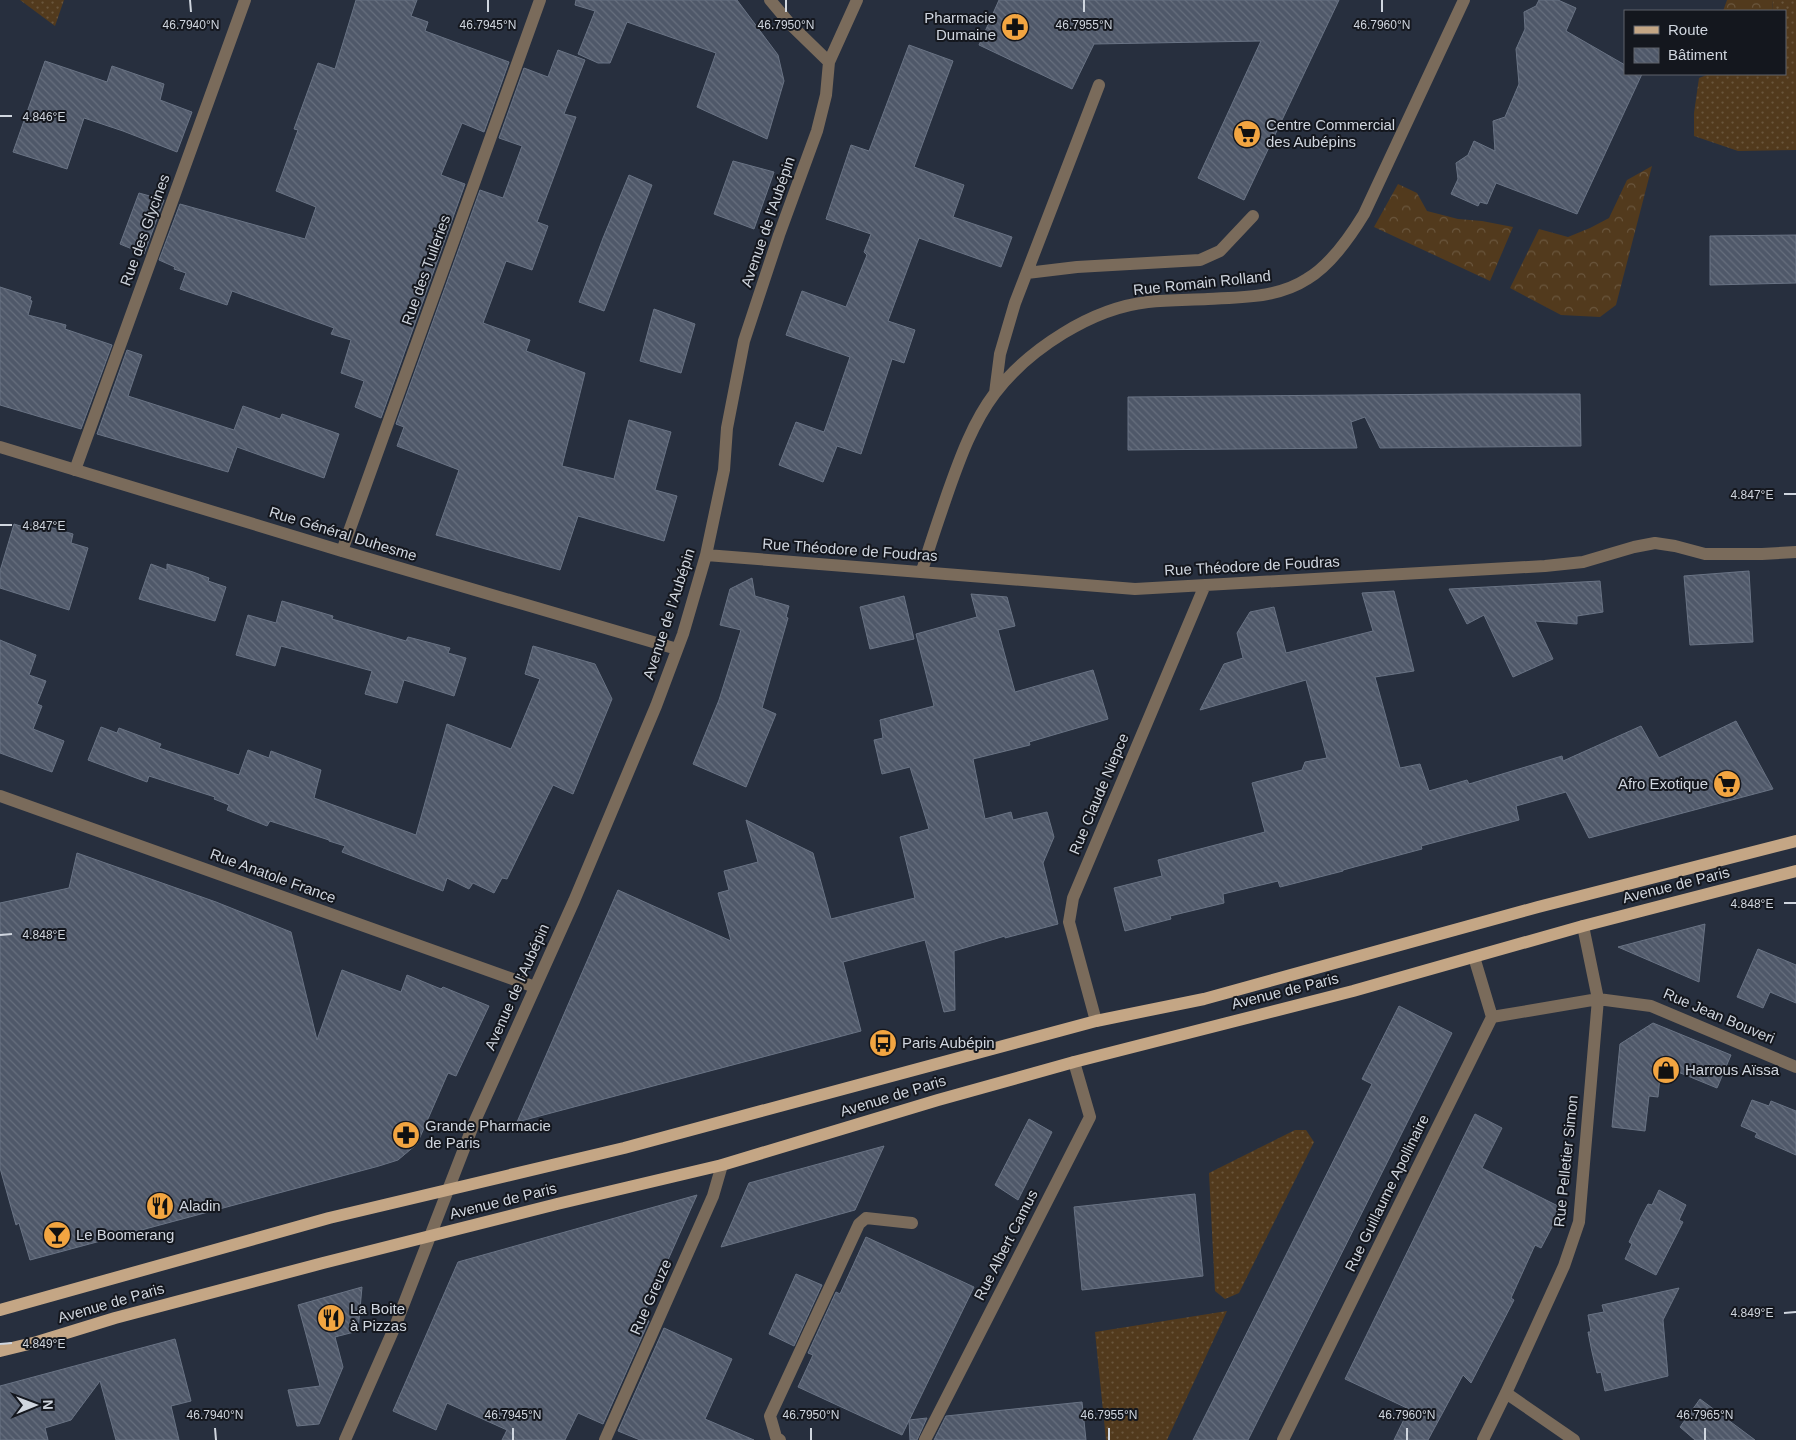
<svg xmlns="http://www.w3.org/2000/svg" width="1796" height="1440" viewBox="0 0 1796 1440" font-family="Arial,sans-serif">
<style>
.grass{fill:url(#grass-dots)}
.forest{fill:url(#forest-crowns)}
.building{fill:url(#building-back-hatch);stroke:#697384}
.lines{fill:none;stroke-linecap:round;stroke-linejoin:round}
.minor{stroke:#7a6b5b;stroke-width:12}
.major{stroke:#c4a685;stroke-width:12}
.ticks{fill:none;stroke:#d0d6df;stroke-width:2}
.labels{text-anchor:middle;stroke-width:4;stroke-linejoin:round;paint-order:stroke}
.poi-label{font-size:15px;fill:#d0d6df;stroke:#14171e;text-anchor:start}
.street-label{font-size:15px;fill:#d0d6df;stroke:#14171e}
.ticks-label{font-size:12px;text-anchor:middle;fill:#d0d6df;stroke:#14171e;stroke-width:4;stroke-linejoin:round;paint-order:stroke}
</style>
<defs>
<pattern id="grass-dots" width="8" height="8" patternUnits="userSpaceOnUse" patternTransform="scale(1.25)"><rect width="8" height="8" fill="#523a1d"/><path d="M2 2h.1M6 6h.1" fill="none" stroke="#6a563d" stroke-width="1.8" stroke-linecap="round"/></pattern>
<pattern id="forest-crowns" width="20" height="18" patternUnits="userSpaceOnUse" patternTransform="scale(1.25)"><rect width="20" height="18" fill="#523a1d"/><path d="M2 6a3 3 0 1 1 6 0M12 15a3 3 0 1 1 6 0" fill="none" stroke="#6a563d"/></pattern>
<pattern id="building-back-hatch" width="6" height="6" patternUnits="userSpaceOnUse" patternTransform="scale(1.25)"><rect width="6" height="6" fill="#4f5869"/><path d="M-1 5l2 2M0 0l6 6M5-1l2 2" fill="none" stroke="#676f7e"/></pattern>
</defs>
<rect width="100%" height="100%" fill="#272f3e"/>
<path class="grass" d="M20 0H64L55 26Z
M1773 0H1796V150L1738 151 1694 136V113L1699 78 1709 74H1785V11H1772Z
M1295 1130H1306L1314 1142 1239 1293 1225 1299 1215 1291 1209 1173Z
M1227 1311 1167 1440H1106L1095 1332Z"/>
<path class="forest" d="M1727 0H1773L1772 11H1723Z
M1652 166 1616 305 1600 317 1561 315 1510 288 1539 229 1568 237 1590 228 1609 218 1627 180Z
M1398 184 1417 193 1427 211 1458 219 1482 221 1513 227 1490 281 1374 227Z"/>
<path class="building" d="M356 0H417L411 16 428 22 425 31 509 62 484 132 462 123 441 175 465 184 381 418 355 407 364 381 341 373 351 340 331 334 334 328 232 291 227 305 180 289 186 273 174 269 175 267 159 260 180 204 305 239 316 207 276 191 298 130 294 129 318 63 335 69Z
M576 0H737L778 55 784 81 767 139 697 107 716 53 627 22 610 63H598L578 54 595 11 575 5Z
M999 0H1339L1244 200 1198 178 1261 41 1094 44 1072 89 979 45Z
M1539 0H1558L1576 8 1566 31 1625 65V74H1642L1577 214 1496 183 1487 204 1480 202 1478 206 1451 194 1458 179 1456 163 1468 155 1474 141 1495 151 1493 121 1505 117 1519 84 1516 49 1525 29 1524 12 1536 6Z
M909 45 953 61 914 167 964 185 953 217 1012 237 1001 267 919 238 888 321 915 330 904 363 892 359 861 454 837 446 823 482 779 465 796 422 824 432 850 357 786 335 802 291 846 307 867 255 864 252 871 234 826 219 851 145 869 151Z
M558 50 585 60 564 114 576 117 537 222 548 226 532 270 506 261 483 323 530 340 526 351 585 373 562 466 614 479 629 420 671 432 655 490 677 496 664 541 578 516 560 570 436 535 459 470 397 446 404 427 396 424 480 190 503 198 522 146 499 138 524 68 548 77Z
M45 61 107 82 112 66 164 84 160 100 192 112 177 152 123 131 84 118 67 169 13 152Z
M733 161 774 172 754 229 714 214Z
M629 175 652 185 604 311 579 302 603 238Z
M139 193 164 200 144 254 120 244Z
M1796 235V283L1710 285V236Z
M0 287 31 297 30 300 32 301 28 315 66 325 65 329 112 345 81 429 0 405Z
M654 309 695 324 681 373 640 361Z
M127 350 142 355 128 396 234 430 243 406 280 419 282 414 339 434 324 478 237 447 228 472 97 434Z
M1465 394H1580L1581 446 1380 448 1365 417 1351 422 1357 448 1128 450V397Z
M32 522 73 534 71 543 88 548 69 610 0 588V571L14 524 30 529Z
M151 564 167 570V564L193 572 209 578 208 581 226 587 215 621 139 599Z
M1749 571 1753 642 1690 645 1684 576Z
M752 578 755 596 789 606 786 617 788 618 762 708 776 714 746 787 693 764 719 700 741 630 720 625 730 589Z
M1600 581 1603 612 1577 616V624L1535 621 1553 659 1513 677 1484 615 1467 624 1449 589Z
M1394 591 1414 671 1375 677 1400 768 1420 764 1429 791 1467 780 1469 784 1562 756 1563 761 1641 726 1659 758 1736 721 1773 789 1589 838 1566 792 1516 806 1519 820 1421 846 1422 849 1343 870V871L1280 887 1278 881 1223 894 1224 903 1170 916 1171 919 1125 931 1114 888 1162 876 1158 860 1265 832 1252 783 1302 770 1305 762 1327 758 1306 680 1200 710 1224 664 1243 658 1237 633 1250 612 1274 607 1286 653 1373 631 1362 593Z
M971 594 1007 597 1015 626 998 630 1015 692 1093 670 1108 719 1029 742 1030 745 973 759 985 819 1011 812 1013 820 1047 812 1054 837 1043 863 1058 924 1005 938V936L954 951 955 1010 944 1012 925 940 843 962 861 1031 517 1122 618 890 731 941 718 893 729 890 724 871 758 862 746 820 813 853 831 919 915 898 900 837 929 829 910 767 882 774 874 740 883 738 880 720 934 706 916 634 977 617Z
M904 596 914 639 870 649 860 607Z
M282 601 333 616 332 619 406 641 408 637 450 648 448 653 466 658 454 696 404 680 397 703 365 694 372 671 281 646 275 666 236 655 248 615 276 623Z
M0 640 36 655 29 675 46 681 37 704 42 706 33 729 64 741 52 772 0 753Z
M533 646 595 664 612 699 573 794 553 785 507 879 502 878 494 893 473 883 469 889 447 878 443 891 342 852 345 846 329 841V840L270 821 267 826 227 810 229 805 214 799 215 797 149 776 147 782 88 760 101 727 117 733 119 728 143 737 161 744 159 748 239 775 248 750 269 758 271 751 321 770 314 798 416 835 447 724 511 749 540 679 525 674Z
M77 853 216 902 291 932 317 1040 342 970 401 992 407 975 441 989 443 987 489 1006 456 1076 448 1073 417 1144 398 1160 379 1166 30 1260 19 1223 16 1225 0 1168V903L69 888Z
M1705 924 1699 982 1618 947Z
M1758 949 1796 965V1003L1770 992 1763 1008 1737 997Z
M1399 1006 1452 1033 1248 1440H1193L1372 1084 1362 1079Z
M1653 1023 1731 1055 1717 1088 1661 1065 1658 1097 1649 1096 1645 1131 1612 1127 1620 1044Z
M1752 1100 1769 1106 1771 1101 1796 1111V1155L1755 1137 1757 1133 1741 1126Z
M1475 1114 1502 1128 1482 1168 1562 1208 1541 1248 1535 1245 1511 1298 1514 1300 1471 1383 1463 1375 1428 1440H1394L1409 1409 1345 1379Z
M1029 1119 1052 1132 1018 1200 995 1185Z
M884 1146 855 1210 721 1247 749 1183Z
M1659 1190 1686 1205 1679 1220 1683 1222 1656 1275 1625 1259 1632 1244 1629 1242 1641 1217 1648 1204 1652 1205Z
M1195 1194 1203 1276 1082 1290 1074 1207Z
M697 1195 642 1318 649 1321 603 1424 578 1413 565 1440H502L507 1430 447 1403 436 1430 393 1411 458 1262Z
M866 1237 974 1287 902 1435 798 1387 813 1355 808 1353 836 1292 840 1294Z
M796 1274 822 1285 794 1346 769 1334Z
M362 1287 358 1331 335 1337 343 1367 319 1424 297 1426 288 1390 320 1386 298 1305Z
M1679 1288 1663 1320 1668 1376 1605 1391 1601 1372 1597 1373 1592 1352 1588 1332H1591L1588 1315 1604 1312 1602 1305Z
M664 1328 732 1359 705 1419 754 1440H640L618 1431Z
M175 1339 191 1401 171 1406 179 1440H116L100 1381 71 1420 45 1428 48 1440H0V1386Z
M1700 1399 1755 1440H1695L1680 1427Z
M1082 1402 1086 1440H934L946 1416Z
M927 1418 917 1440H910L909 1420Z"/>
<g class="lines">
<path class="minor" d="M770 0 791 25 829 62
M1027 273 1077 267 1200 260 1220 251 1253 216
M995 393 1000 354 1015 303 1099 85
M0 447 342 551 677 649
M75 470 245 0
M342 551 540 0
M706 555 1135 589 1545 566 1583 562 1634 547 1655 543 1675 546 1705 554H1762L1796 552
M922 571C930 544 939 518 948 492 960 458 973 422 995 393 1029 349 1092 308 1148 302 1168 300 1188 300 1208 299 1242 297 1278 298 1307 279 1331 265 1350 237 1364 214L1464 0
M0 796 535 987
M1492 1017 1598 999 1651 1006 1796 1067
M1096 1021 1069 922 1073 898 1205 585
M1506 1393 1574 1440
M345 1440 396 1324 474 1123 574 901 656 706 683 634 706 555 724 470 727 428 744 341 779 235 817 131 826 95 829 62 857 0
M605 1440 713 1196 722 1165
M780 1440 776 1437 770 1416 859 1224 866 1218 912 1223
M925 1440 1090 1117 1074 1062
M1283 1440 1492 1017 1474 957
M1483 1440 1506 1393 1564 1266 1579 1222 1598 999 1583 926"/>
<path class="major" d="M0 1310 329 1218 624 1148 1096 1021 1204 999 1538 907 1796 841
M0 1351 37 1342 115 1318 323 1263 557 1204 722 1165 938 1100 1074 1062 1353 991 1583 926 1796 871"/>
</g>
<path class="ticks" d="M190 0 191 12M488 0V12M786 0V12M1084 0V12M1382 0V12M0 116H12M1784 494H1796M0 525H12M1784 903H1796M0 935 12 934M1784 1313 1796 1312M0 1344 12 1343M215 1428 216 1440M513 1428V1440M811 1428V1440M1109 1428V1440M1407 1428V1440M1705 1428V1440"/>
<defs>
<g id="pharmacy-disc" transform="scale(1.4375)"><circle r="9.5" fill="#f2a541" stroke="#14171e"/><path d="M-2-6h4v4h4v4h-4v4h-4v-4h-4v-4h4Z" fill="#111"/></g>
<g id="supermarket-disc" transform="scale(1.4375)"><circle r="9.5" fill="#f2a541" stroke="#14171e"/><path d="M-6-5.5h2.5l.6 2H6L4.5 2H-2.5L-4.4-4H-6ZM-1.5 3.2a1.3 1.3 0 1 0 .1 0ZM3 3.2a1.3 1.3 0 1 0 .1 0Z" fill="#111"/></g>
<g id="bus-disc" transform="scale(1.4375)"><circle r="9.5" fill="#f2a541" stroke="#14171e"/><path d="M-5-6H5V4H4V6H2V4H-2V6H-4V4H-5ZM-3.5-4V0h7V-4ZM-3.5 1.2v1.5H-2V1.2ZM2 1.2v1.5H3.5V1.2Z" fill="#111"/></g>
<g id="shop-disc" transform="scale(1.4375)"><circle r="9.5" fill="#f2a541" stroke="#14171e"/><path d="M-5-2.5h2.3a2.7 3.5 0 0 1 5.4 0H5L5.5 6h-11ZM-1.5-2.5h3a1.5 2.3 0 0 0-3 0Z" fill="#111"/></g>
<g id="restaurant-disc" transform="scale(1.4375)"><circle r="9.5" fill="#f2a541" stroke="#14171e"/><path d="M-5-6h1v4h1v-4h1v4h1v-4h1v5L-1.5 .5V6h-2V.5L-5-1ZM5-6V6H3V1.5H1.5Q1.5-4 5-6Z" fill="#111"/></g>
<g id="bar-disc" transform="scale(1.4375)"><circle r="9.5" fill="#f2a541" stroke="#14171e"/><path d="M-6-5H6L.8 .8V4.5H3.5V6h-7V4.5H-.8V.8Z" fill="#111"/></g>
</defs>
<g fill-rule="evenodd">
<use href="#pharmacy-disc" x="1015" y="27"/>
<use href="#supermarket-disc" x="1247" y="134"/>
<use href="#supermarket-disc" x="1727" y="784"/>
<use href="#bus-disc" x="883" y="1043"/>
<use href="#shop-disc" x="1666" y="1070"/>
<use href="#pharmacy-disc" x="406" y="1135"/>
<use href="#restaurant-disc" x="160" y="1206"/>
<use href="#bar-disc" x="57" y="1235"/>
<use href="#restaurant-disc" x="331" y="1318"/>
</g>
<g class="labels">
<g class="poi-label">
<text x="996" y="23" text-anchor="end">Pharmacie<tspan x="996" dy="17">Dumaine</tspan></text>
<text x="1266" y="130">Centre Commercial<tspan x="1266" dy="17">des Aubépins</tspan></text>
<text x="1708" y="789" text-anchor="end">Afro Exotique</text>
<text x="902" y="1048">Paris Aubépin</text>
<text x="1685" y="1075">Harrous Aïssa</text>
<text x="425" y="1131">Grande Pharmacie<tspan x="425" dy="17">de Paris</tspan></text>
<text x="179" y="1211">Aladin</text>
<text x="76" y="1240">Le Boomerang</text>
<text x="350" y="1314">La Boite<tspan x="350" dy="17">à Pizzas</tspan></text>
</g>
<g class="street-label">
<text transform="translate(768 222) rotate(-71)" y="5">Avenue de l'Aubépin</text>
<text transform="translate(145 230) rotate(-70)" y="5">Rue des Glycines</text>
<text transform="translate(426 270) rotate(-70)" y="5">Rue des Tuileries</text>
<text transform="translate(1202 283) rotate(-6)" y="5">Rue Romain Rolland</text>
<text transform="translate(343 534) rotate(17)" y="5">Rue Général Duhesme</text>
<text transform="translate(850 550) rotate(4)" y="5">Rue Théodore de Foudras</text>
<text transform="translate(1252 566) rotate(-3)" y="5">Rue Théodore de Foudras</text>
<text transform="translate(669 614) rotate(-72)" y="5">Avenue de l'Aubépin</text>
<text transform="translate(1099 794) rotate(-67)" y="5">Rue Claude Niepce</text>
<text transform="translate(273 876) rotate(20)" y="5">Rue Anatole France</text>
<text transform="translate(1676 885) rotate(-14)" y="5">Avenue de Paris</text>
<text transform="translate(517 987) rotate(-66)" y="5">Avenue de l'Aubépin</text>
<text transform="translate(1285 991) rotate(-14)" y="5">Avenue de Paris</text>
<text transform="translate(1719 1016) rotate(23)" y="5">Rue Jean Bouveri</text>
<text transform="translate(893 1096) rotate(-17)" y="5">Avenue de Paris</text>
<text transform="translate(1566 1161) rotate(-84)" y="5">Rue Pelletier Simon</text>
<text transform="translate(1387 1193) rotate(-64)" y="5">Rue Guillaume Apollinaire</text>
<text transform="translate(503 1201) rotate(-14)" y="5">Avenue de Paris</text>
<text transform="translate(1006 1245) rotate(-63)" y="5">Rue Albert Camus</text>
<text transform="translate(651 1297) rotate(-66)" y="5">Rue Greuze</text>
<text transform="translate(111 1303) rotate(-16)" y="5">Avenue de Paris</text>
</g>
</g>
<g class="ticks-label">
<text x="191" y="29">46.7940°N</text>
<text x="488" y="29">46.7945°N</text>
<text x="786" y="29">46.7950°N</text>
<text x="1084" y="29">46.7955°N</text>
<text x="1382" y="29">46.7960°N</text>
<text x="44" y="121">4.846°E</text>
<text x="1752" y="499">4.847°E</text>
<text x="44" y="530">4.847°E</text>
<text x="1752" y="908">4.848°E</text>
<text x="44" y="939">4.848°E</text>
<text x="1752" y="1317">4.849°E</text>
<text x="44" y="1348">4.849°E</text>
<text x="215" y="1419">46.7940°N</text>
<text x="513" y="1419">46.7945°N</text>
<text x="811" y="1419">46.7950°N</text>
<text x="1109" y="1419">46.7955°N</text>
<text x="1407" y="1419">46.7960°N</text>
<text x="1705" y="1419">46.7965°N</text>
</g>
<rect x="1624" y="10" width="162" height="65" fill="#14171e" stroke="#5f636b"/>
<rect x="1634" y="26" width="25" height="8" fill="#c4a685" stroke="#5f636b"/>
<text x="1668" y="35" font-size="15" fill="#d0d6df">Route</text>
<rect x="1634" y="48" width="25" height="15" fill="url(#building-back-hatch)" stroke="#5f636b"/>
<text x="1668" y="60" font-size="15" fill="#d0d6df">Bâtiment</text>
<g transform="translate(35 1405) rotate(89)" stroke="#14171e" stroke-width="4" paint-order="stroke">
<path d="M0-4L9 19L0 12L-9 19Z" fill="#d0d6df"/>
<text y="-8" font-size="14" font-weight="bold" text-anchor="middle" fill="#d0d6df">N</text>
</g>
</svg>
